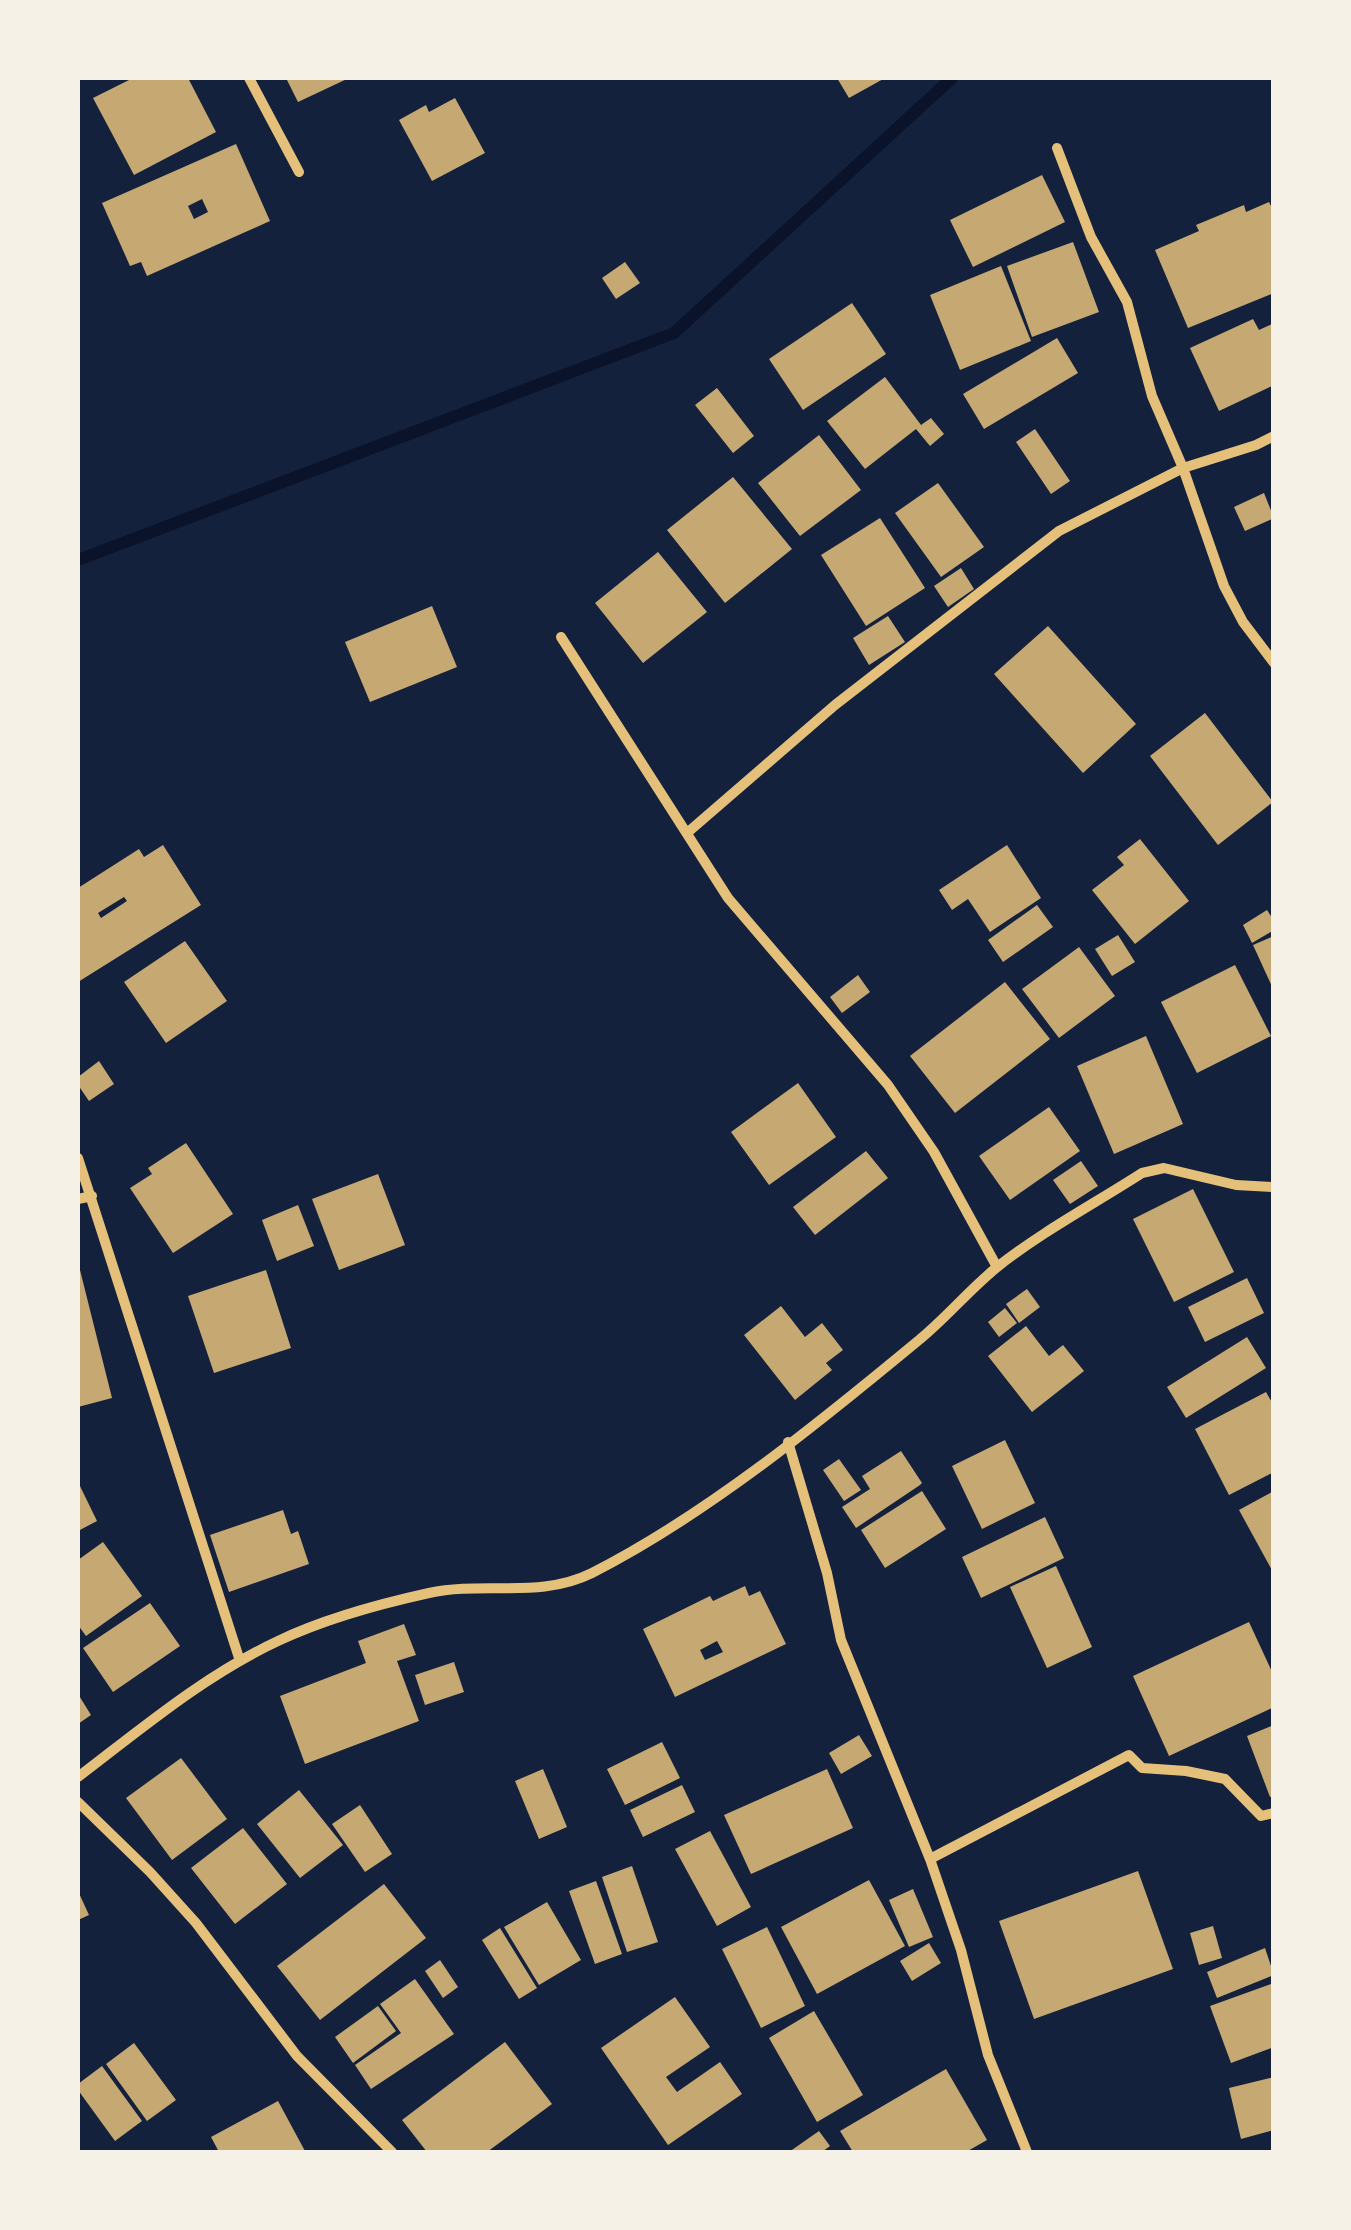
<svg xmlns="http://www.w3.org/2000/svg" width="1351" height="2230" viewBox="0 0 1351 2230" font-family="Overpass,sans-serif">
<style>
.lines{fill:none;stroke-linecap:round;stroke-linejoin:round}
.stream{stroke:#0b132b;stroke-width:12}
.building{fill:#c6a872;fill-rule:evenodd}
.minor{stroke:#e5c07b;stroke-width:10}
</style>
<rect width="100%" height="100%" fill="#14213d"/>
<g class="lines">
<path class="stream" d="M78 560 674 333 952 78"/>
</g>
<path class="building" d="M133 78H188L216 132 134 175 93 98Z
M286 78H349L298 102Z
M837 78H885L849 98Z
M455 98 485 153 432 181 399 120 426 105 429 112Z
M236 144 270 221 147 276 141 262 130 266 102 203ZM202 199 208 212 194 219 188 206Z
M1042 175 1065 222 973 267 950 220Z
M1269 202 1274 212V293L1188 328 1155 250 1199 231 1196 225 1244 205 1246 212Z
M1073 242 1099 312 1032 337 1007 266Z
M625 262 640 283 616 299 602 278Z
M1001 266 1031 341 960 370 930 295Z
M852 303 886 354 803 410 769 359Z
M1253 319 1259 330 1274 323V385L1219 411 1190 348Z
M1057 338 1078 373 984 429 963 394Z
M885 377 921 425 931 418 944 434 930 446 916 429 865 469 827 421Z
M717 388 754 436 733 453 695 405Z
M1035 429 1070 481 1051 494 1016 442Z
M819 435 861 490 800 536 758 483Z
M733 477 792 549 725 603 667 530Z
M938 483 984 547 941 577 895 513Z
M1264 493 1274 518 1245 531 1234 507Z
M880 518 925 588 866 626 821 555Z
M658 552 707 612 643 663 595 603Z
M961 568 974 589 948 607 934 586Z
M432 606 457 667 370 702 345 642Z
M888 616 905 642 869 665 853 638Z
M1048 626 1136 724 1083 773 994 674Z
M1205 713 1273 802 1218 845 1150 756Z
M1140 839 1189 901 1135 944 1092 890 1124 865 1117 857Z
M163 845 201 905 78 982V888L139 849 144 857ZM124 897 127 901 101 918 98 913Z
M1007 845 1041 898 990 932 968 899 952 910 939 890Z
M1037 905 1053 927 1003 962 988 940Z
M1267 910 1274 921V930L1252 943 1243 925Z
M1118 935 1135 962 1112 976 1095 949Z
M1274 936V991L1253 945Z
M185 941 227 1001 166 1043 124 982Z
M1079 947 1115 996 1059 1038 1022 989Z
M1235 965 1271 1036 1197 1073 1161 1002Z
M858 975 870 992 842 1013 830 997Z
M1005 982 1050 1039 955 1113 910 1056Z
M1146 1036 1183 1124 1114 1154 1077 1066Z
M99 1061 114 1084 89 1101 78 1085V1077Z
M798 1083 836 1137 769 1185 731 1132Z
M1049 1107 1080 1151 1010 1200 979 1156Z
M186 1143 233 1214 173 1253 130 1188 152 1174 148 1168Z
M866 1151 888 1178 815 1235 793 1207Z
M1081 1161 1098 1186 1070 1204 1053 1180Z
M378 1174 405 1245 339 1270 312 1199Z
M1193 1189 1234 1272 1174 1302 1133 1219Z
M298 1205 314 1246 277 1261 262 1220Z
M79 1266 112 1398 78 1407V1266Z
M266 1270 291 1348 214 1373 188 1296Z
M1247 1278 1264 1313 1205 1342 1188 1307Z
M1027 1289 1040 1307 1019 1323 1006 1304Z
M781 1306 805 1337 822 1323 843 1350 826 1363 832 1370 795 1400 744 1335Z
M1005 1308 1017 1323 999 1337 988 1322Z
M1026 1326 1049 1356 1063 1345 1084 1371 1032 1412 988 1356Z
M1247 1337 1266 1368 1186 1418 1167 1387Z
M1266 1392 1274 1406V1472L1229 1495 1195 1429Z
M1005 1440 1035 1503 982 1529 952 1466Z
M901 1451 922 1483 920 1485 856 1528 842 1507 870 1489 862 1476Z
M839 1459 861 1490 844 1501 823 1470Z
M78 1482 97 1521 78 1531Z
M922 1491 946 1529 885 1568 861 1530Z
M1274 1491V1574L1239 1510Z
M283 1510 291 1534 298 1531 309 1564 229 1592 210 1535Z
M1045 1517 1064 1558 981 1598 962 1557Z
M103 1542 142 1596 86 1636 78 1625V1560Z
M1056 1566 1092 1647 1047 1668 1010 1587Z
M745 1586 749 1596 760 1591 786 1644 675 1697 643 1629 710 1596 713 1601ZM717 1641 723 1652 705 1660 700 1650Z
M150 1603 180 1646 113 1692 83 1648Z
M1249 1622 1274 1676V1707L1169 1756 1133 1676Z
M404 1624 416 1655 397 1661 419 1721 305 1764 280 1696 366 1663 358 1641Z
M454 1662 464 1692 425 1705 415 1675Z
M78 1694 91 1715 78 1724Z
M1274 1725V1796L1270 1797 1247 1736Z
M859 1735 872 1756 841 1774 829 1753Z
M662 1742 680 1778 625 1805 607 1769Z
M181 1758 227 1819 172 1860 126 1798Z
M543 1769 567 1827 539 1839 515 1781Z
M827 1769 853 1828 751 1874 724 1815Z
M682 1785 695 1812 643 1837 630 1810Z
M299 1790 343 1845 300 1878 257 1824Z
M360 1805 392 1854 365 1872 332 1824Z
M243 1828 287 1884 235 1924 191 1868Z
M710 1831 751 1907 717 1926 675 1849Z
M632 1866 658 1942 627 1952 602 1877Z
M1138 1871 1173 1969 1034 2019 999 1921Z
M869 1880 905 1946 817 1994 781 1927Z
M596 1881 622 1954 595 1964 569 1891Z
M384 1884 426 1938 320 2020 277 1966Z
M913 1889 933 1937 909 1947 889 1900Z
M78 1891 89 1915 78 1920Z
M547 1902 581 1960 539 1985 504 1927Z
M1213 1926 1222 1958 1199 1965 1190 1933Z
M767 1927 805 2006 761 2028 722 1949Z
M500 1928 537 1988 519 1999 482 1940Z
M929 1943 941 1963 912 1981 900 1961Z
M1265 1948 1274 1975 1217 1998 1207 1972Z
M440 1960 458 1987 443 1998 425 1971Z
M415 1979 454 2034 371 2089 355 2065 401 2033 380 2004Z
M1271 1984 1274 2047 1231 2063 1210 2006Z
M675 1997 710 2047 666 2077 677 2092 720 2062 742 2094 668 2145 601 2048Z
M378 2006 396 2031 353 2063 335 2037Z
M814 2011 863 2095 817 2122 769 2038Z
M505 2042 552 2104 487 2152H427L402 2120Z
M134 2043 176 2100 147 2121 106 2064Z
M102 2066 142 2121 115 2141 78 2090V2084Z
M946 2069 987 2140 966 2152H853L840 2131Z
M1274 2077V2130L1241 2139 1229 2088Z
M278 2101 305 2151 219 2152 211 2137Z
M819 2131 830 2146 822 2152H789Z"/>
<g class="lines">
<path class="minor" d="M249 78 299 172
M1057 148 1091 237 1127 302 1152 396 1183 468 1224 586 1243 622 1274 663
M561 637 728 898 888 1085 934 1152 997 1267
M687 833 835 705 1059 531 1183 468 1256 445 1274 436
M78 1158 240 1661
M78 1199 92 1196
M788 1442 827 1573 841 1640 930 1859 961 1950 988 2055 1027 2152
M78 1777C141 1729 205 1675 278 1641 324 1619 379 1604 429 1593 484 1581 540 1599 592 1573 706 1515 820 1422 919 1340 946 1318 969 1290 996 1268 1041 1232 1094 1204 1142 1173L1164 1168 1236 1185 1274 1187
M78 1802 150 1872 196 1923 297 2056 392 2152
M930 1859 1129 1755 1142 1768 1186 1771 1225 1779 1261 1816 1274 1813"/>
</g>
<rect width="1351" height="2230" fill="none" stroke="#f6f1e7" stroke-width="160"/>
</svg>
